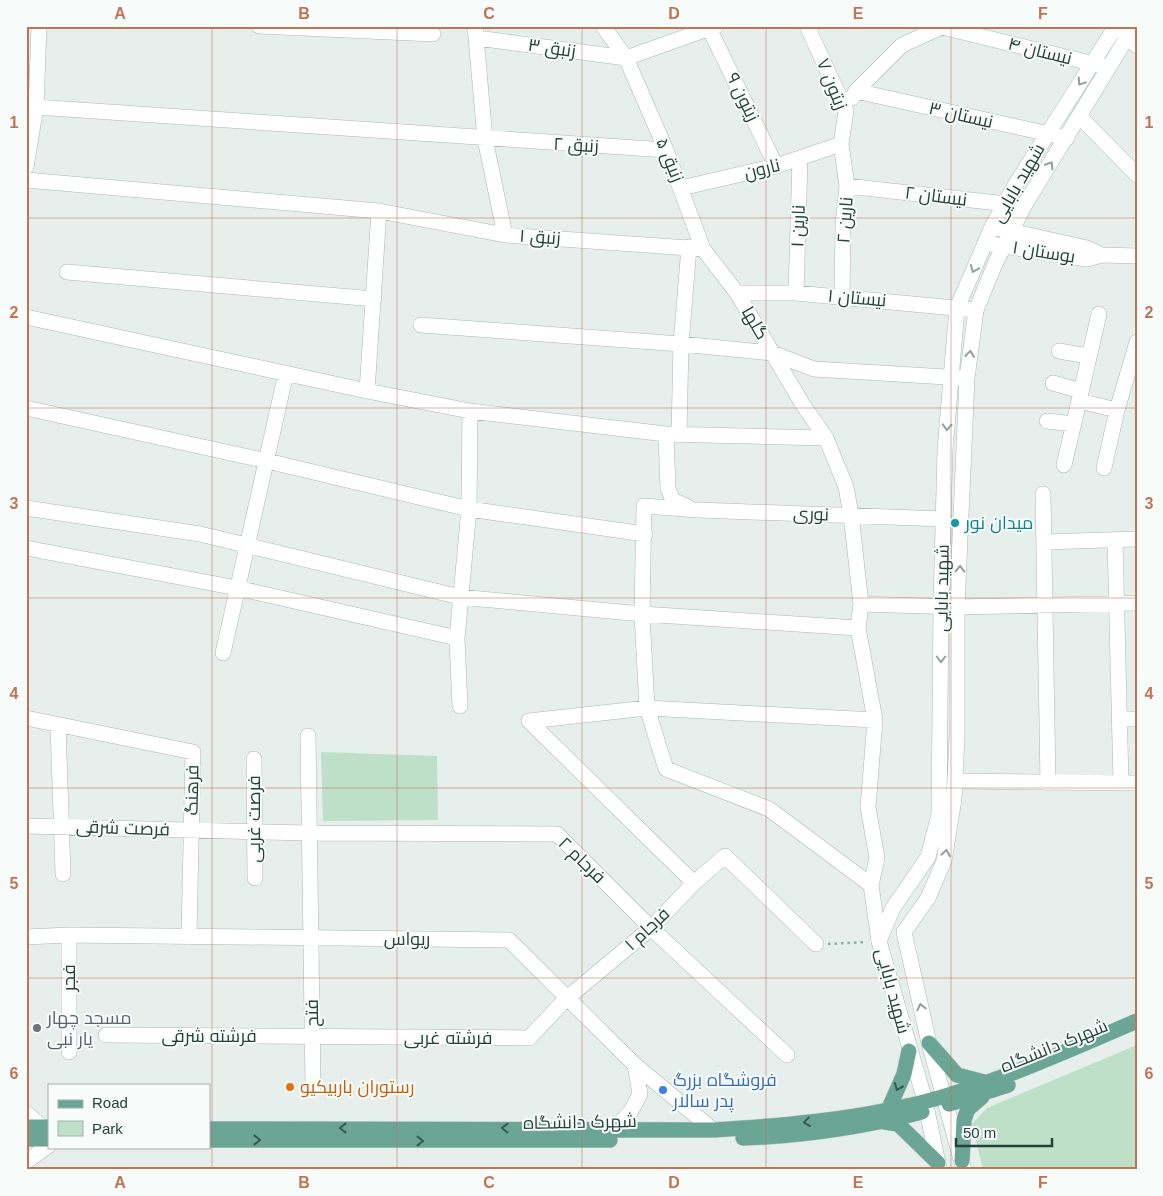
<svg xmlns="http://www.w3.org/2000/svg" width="1163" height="1196" viewBox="0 0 1163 1196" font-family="Arial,Cairo,sans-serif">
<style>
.green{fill:#bfe0c8}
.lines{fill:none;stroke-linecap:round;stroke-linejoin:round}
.street-casing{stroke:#a8b8b2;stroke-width:16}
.secondary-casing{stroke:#a4bbb3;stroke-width:16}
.primary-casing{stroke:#c2cac8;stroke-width:16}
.path{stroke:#86b3a5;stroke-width:2.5;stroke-dasharray:2.5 4;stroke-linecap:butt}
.street{stroke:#fff;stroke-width:15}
.secondary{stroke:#fff;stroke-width:15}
.primary{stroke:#6aa596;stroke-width:15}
.oneway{stroke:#92a09c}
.oneway2{stroke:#365b51}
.grid{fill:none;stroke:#c07456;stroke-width:1;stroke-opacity:0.55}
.culture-dot{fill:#0f9aa8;stroke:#f7fbf9;stroke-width:2}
.worship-dot{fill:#6b7280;stroke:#f7fbf9;stroke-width:2}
.food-dot{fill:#e8710a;stroke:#f7fbf9;stroke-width:2}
.shop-dot{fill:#3f7fe0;stroke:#f7fbf9;stroke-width:2}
.labels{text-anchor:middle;stroke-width:4;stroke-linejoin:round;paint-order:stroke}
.street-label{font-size:18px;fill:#24423a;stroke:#f7fbf9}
.culture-label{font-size:18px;fill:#0d838f;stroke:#f7fbf9;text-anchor:start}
.worship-label{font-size:18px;fill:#5b616d;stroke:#f7fbf9;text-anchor:start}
.shop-label{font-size:18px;fill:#366cbe;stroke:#f7fbf9;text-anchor:start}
.food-label{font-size:18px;fill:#c56008;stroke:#f7fbf9;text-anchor:start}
.neatline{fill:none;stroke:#c07456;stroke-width:2}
.grid-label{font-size:16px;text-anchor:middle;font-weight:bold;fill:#c07456}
</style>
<rect width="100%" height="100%" fill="#e6efeb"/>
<path class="green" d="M321 752 437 756 438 820 323 821Z
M1137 1045V1170H983L972 1124 987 1108Z"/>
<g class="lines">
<g class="street-casing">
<path id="street" d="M259 26 433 34
M475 26 485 139 505 235
M603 26 626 58 666 150 703 249 737 293 803 405 826 438 846 487 851 515 861 604 858 628 875 720 868 807 877 858 871 885 879 941
M708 26 776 166
M807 26 846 111 841 144 847 186 843 226 842 296
M942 27 1103 66
M1119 28 1137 46
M477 38 626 58 716 26
M856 91 1067 138
M852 98 856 91 902 45 944 26
M36 107 666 150
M1080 117 1137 175
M26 167 36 107 39 26
M26 180 379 211 505 235 703 249
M847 186 1024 206
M681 188 776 166 841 144
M992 227 1087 248 1102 255
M985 243 1087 259 1102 255 1137 256
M67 272 374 299
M737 293H796L976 310
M796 293 800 159
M1099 314 1079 401 1117 410
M26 317 367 391 470 411 666 434 826 438
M421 325 681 344 772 353 814 369 963 378
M1059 351 1088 356
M1053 383 1081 391
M367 391 379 211
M26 408 267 461 469 509 645 534
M1047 421 1074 424
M666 434 668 489 673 500 688 507
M679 435 681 344 689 247
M1064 465 1079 401
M1104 468 1117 410 1137 342
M1043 494 1048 783
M26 508 200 534 460 597 642 614 647 708 666 769 769 809 871 885
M1115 540 1121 783
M1044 542 1137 539
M26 548 237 588 457 638
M861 604 957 607 1137 603
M858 628 642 614 644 506 699 510 944 519
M223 653 286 373
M460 706 457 638 469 509 470 411
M26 718 193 752 189 937
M1127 719H1137
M529 721 647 708 875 720
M529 721 694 883
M58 725 63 874
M308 736 313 1087
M254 759 255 878
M956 781 1137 783
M26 826 309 833 557 834 651 928 787 1055
M26 937 69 935 509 940 635 1065 713 1130
M106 1035 529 1038 566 999 651 928 694 883 725 856 816 944
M69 1052V935
M613 1131 631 1111 640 1094 635 1065"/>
</g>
<g class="secondary-casing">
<path id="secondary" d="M26 1113 49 1133
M26 1162 49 1145
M939 1168 925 1101 879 941 893 908 928 857 939 815 941 607 945 450 957 308 992 227 1014 187 1116 26
M964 1170 929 1043 904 932 928 898 944 861 954 799 957 737V607L967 378 976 310 995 264 1024 206 1134 26"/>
</g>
<g class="primary-casing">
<path id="primary" d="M929 1043 957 1075 984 1082
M949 1104 1008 1085
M886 1115 904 1074 909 1051
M885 1122 898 1124 938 1163
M26 1127H49
M209 1129 713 1130C781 1126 850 1120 916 1104 993 1085 1064 1052 1137 1021
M743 1138C803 1136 863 1127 922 1112
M26 1139H49
M209 1140H610
M962 1161 964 1120 968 1109 982 1097"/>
</g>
<path class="path" d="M828 944 867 942"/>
<use href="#street" class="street"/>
<use href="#secondary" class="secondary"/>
<use href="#primary" class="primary"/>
</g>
<defs><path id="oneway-chevron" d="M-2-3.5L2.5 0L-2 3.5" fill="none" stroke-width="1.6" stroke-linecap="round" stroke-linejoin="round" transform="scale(1.25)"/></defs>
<g class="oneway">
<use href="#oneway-chevron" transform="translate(1081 82) rotate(124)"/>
<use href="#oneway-chevron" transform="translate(1050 165) rotate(-58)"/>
<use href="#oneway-chevron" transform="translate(974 269) rotate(113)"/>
<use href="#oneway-chevron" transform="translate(970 354) rotate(-83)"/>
<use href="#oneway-chevron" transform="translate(947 427) rotate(93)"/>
<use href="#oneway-chevron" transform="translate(960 569) rotate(-88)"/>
<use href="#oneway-chevron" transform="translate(941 659) rotate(90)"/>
<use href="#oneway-chevron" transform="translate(946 853) rotate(-80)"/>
<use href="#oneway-chevron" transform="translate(921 1007) rotate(-103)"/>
</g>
<g class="oneway2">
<use href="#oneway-chevron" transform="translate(898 1087) rotate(112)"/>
<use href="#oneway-chevron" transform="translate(807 1122) rotate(173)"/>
<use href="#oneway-chevron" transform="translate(343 1128) rotate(180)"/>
<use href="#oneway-chevron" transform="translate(505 1128) rotate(-179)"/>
<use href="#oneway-chevron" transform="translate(257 1140)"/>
<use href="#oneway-chevron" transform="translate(420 1141)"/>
</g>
<path class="grid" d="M212 26V1170M397 26V1170M582 26V1170M766 26V1170M951 26V1170M26 218H1137M26 408H1137M26 598H1137M26 788H1137M26 978H1137"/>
<circle class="culture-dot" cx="955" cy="523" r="5"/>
<circle class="worship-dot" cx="37" cy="1028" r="5"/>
<circle class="food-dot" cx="290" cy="1087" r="5"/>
<circle class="shop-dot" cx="663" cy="1090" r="5"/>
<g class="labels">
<g class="street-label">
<text transform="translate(552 48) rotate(8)" y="6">زنبق ۳</text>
<text transform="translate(1040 51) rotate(14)" y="6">نیستان ۴</text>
<text transform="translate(832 84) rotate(68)" y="6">زیتون ۷</text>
<text transform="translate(743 97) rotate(64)" y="6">زیتون ۹</text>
<text transform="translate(961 115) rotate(13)" y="6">نیستان ۳</text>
<text transform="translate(576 145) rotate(3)" y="6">زنبق ۲</text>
<text transform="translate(670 160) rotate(68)" y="6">زنبق ۵</text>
<text transform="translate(762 169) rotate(-14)" y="6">نارون</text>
<text transform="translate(1018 183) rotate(-60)" y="6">شهید بابایی</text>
<text transform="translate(936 196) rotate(7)" y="6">نیستان ۲</text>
<text transform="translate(845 220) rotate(-86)" y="6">نارین ۲</text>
<text transform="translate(798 226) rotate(-88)" y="6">نارین ۱</text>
<text transform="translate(540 237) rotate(4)" y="6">زنبق ۱</text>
<text transform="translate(1044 252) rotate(9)" y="6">بوستان ۱</text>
<text transform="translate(857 298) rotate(5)" y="6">نیستان ۱</text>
<text transform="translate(755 323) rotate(60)" y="6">گلها</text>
<text transform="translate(811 514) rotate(2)" y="6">نوری</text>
<text transform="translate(942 588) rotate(-89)" y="6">شهید بابایی</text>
<text transform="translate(192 790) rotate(-89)" y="6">فرهنگ</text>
<text transform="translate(254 819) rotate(-90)" y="6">فرصت غربی</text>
<text transform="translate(123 828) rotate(2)" y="6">فرصت شرقی</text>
<text transform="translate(582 860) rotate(44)" y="6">فرجام ۲</text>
<text transform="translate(647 929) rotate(-43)" y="6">فرجام ۱</text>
<text x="407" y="945">ریواس</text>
<text transform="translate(69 978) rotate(-90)" y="6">فجر</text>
<text transform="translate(893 991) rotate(75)" y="6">شهید بابایی</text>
<text transform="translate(312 1013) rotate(-91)" y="6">فتح</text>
<text x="209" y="1042">فرشته شرقی</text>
<text x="448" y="1044">فرشته غربی</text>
<text transform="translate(1054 1046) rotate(-22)" y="6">شهرک دانشگاه</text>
<text transform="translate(580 1122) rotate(-1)" y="6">شهرک دانشگاه</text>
</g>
<g class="culture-label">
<text x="965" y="529">میدان نور</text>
</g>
<g class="worship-label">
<text x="47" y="1024">مسجد چهار<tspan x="47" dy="21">یار نبی</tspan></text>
</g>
<g class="shop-label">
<text x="673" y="1086">فروشگاه بزرگ<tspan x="673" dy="21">پدر سالار</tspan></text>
</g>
<g class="food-label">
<text x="300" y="1093">رستوران باربیکیو</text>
</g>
</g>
<rect width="1163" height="1196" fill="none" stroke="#f7fbf9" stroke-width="55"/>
<rect x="48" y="1084" width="162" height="65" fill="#f7fbf9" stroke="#a3b1ad"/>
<rect x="58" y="1100" width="25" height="8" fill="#6aa596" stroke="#a3b1ad"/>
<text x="92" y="1108" font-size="15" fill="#24423a">Road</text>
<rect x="58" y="1121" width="25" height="15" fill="#bfe0c8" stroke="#a3b1ad"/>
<text x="92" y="1134" font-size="15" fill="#24423a">Park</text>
<path d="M956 1138v8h96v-8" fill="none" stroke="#24423a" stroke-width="2.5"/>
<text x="963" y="1138" font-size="15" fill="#24423a" stroke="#f7fbf9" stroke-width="4" paint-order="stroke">50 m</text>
<rect x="28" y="28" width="1108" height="1140" class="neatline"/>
<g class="grid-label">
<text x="120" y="19">A</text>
<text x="304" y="19">B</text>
<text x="489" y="19">C</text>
<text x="674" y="19">D</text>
<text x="858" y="19">E</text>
<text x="1043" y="19">F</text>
<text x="14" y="128">1</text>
<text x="1149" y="128">1</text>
<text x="14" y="318">2</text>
<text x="1149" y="318">2</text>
<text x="14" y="509">3</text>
<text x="1149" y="509">3</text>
<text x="14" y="699">4</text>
<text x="1149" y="699">4</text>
<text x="14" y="889">5</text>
<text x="1149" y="889">5</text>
<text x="14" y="1079">6</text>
<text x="1149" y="1079">6</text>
<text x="120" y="1188">A</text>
<text x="304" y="1188">B</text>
<text x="489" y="1188">C</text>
<text x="674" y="1188">D</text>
<text x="858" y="1188">E</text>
<text x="1043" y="1188">F</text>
</g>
</svg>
